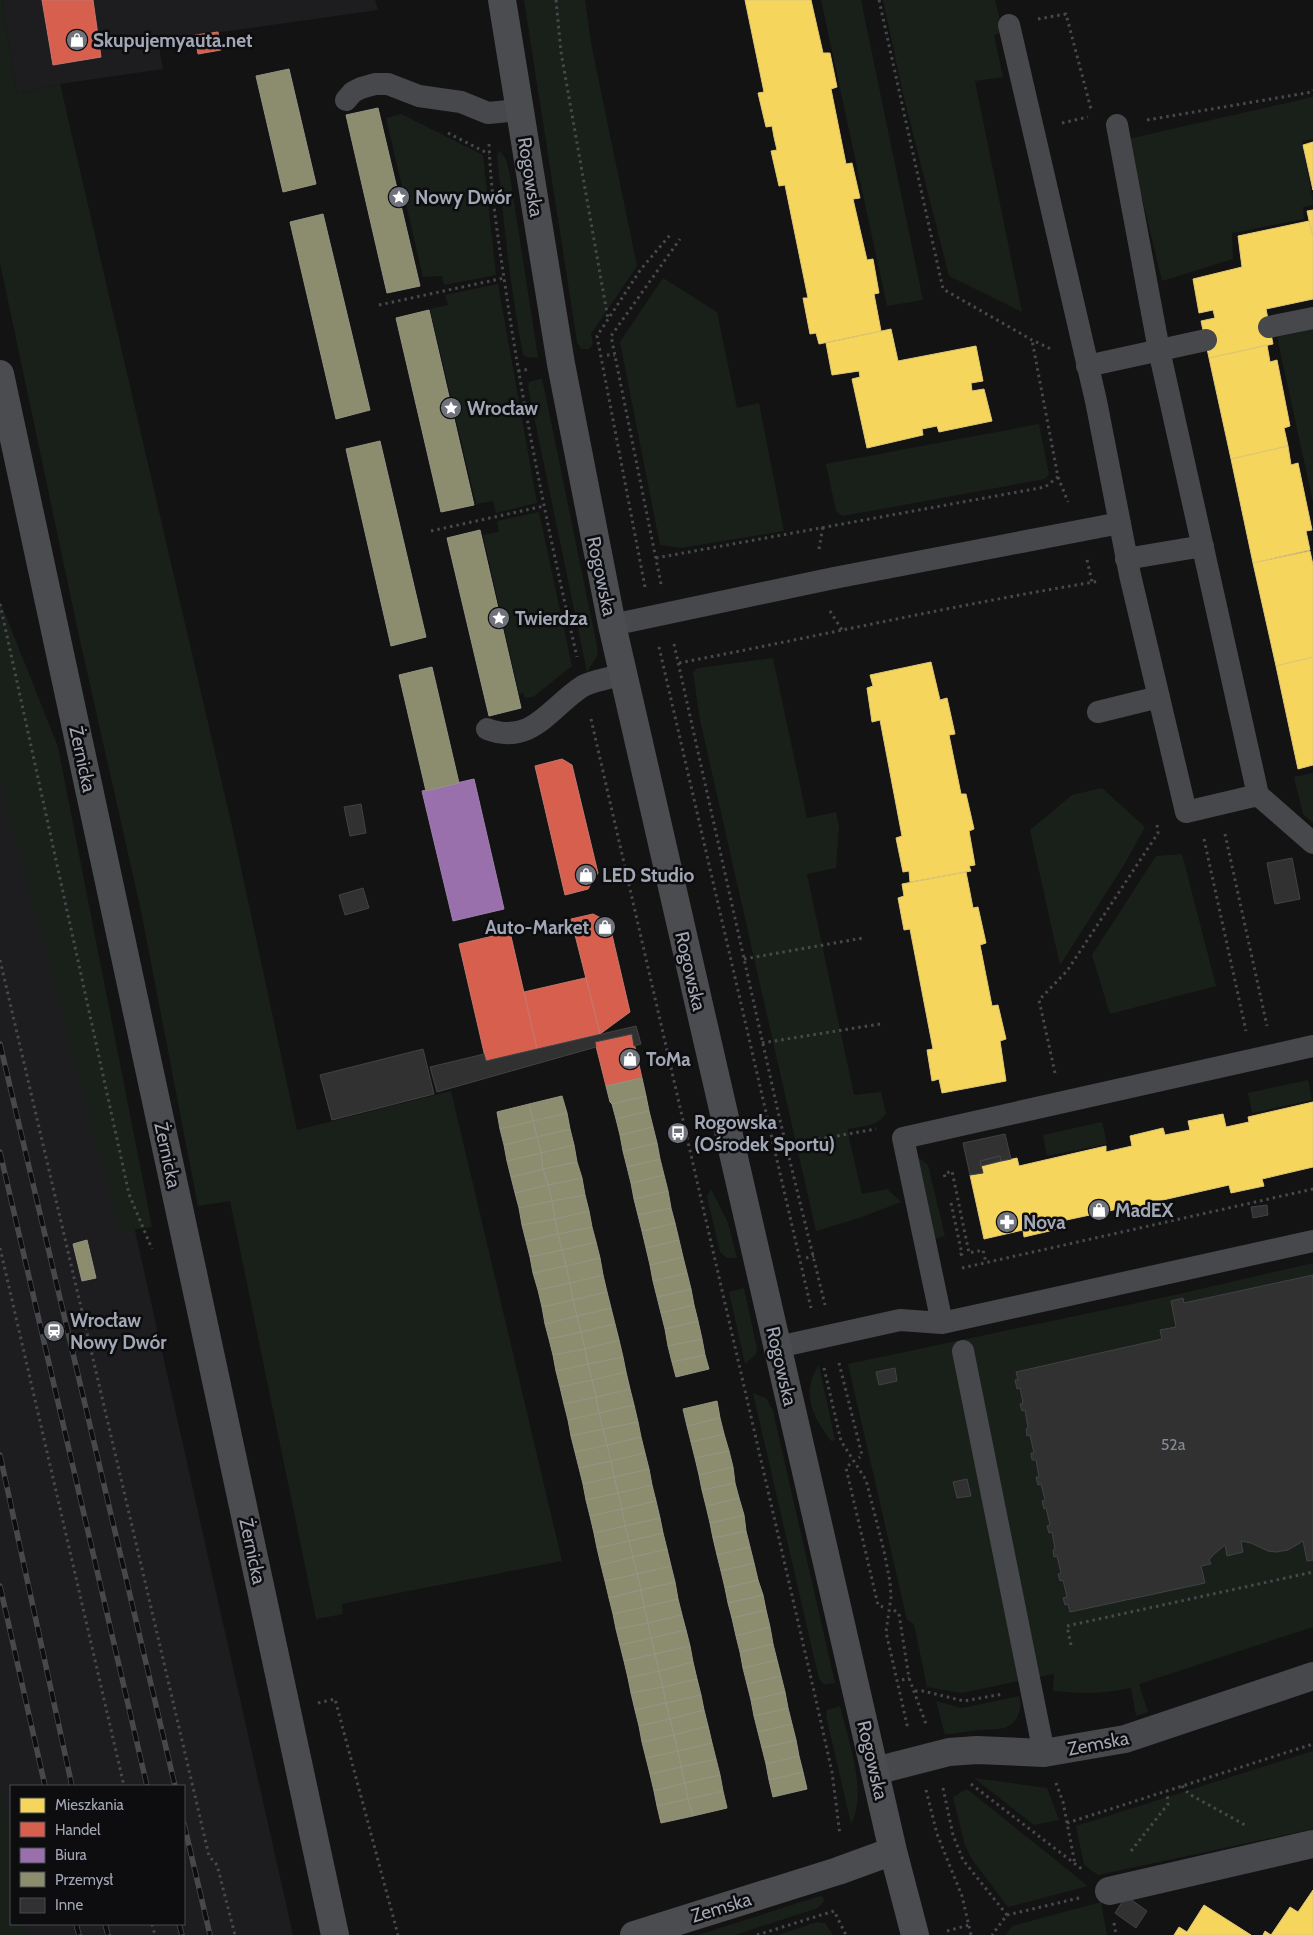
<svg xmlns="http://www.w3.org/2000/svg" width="1313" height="1935" viewBox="0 0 1313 1935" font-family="Cabin,sans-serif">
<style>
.built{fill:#1d1d1f;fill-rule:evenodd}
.green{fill:#19201a}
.homes{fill:#f6d55c;stroke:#ddc777}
.shops{fill:#d6604d;stroke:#c6756c}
.offices{fill:#9970ab;stroke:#9c80ae}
.industry{fill:#8c8c6e;stroke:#939483}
.building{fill:#313132;stroke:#414247}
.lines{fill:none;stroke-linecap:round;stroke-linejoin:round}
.path{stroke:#48494e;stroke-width:3;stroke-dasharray:2.5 4;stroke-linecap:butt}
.lane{stroke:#47484c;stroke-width:22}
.street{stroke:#47484c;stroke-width:28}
.secondary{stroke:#4a4c50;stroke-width:28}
.rail-casing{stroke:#46484b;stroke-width:5.5}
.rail{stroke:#0d0d0f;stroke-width:4;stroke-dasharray:11;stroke-linecap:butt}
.labels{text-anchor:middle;stroke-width:5;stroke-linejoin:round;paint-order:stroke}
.number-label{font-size:16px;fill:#868a94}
.poi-label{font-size:19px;font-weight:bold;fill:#a2a7b5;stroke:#0d0d0f;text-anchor:start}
.street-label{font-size:19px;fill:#a2a7b5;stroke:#0d0d0f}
</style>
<rect width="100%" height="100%" fill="#131313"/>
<path class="built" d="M2 0H375L378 10 158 41 163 69 60 84 17 94Z
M0 629 293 1935H0ZM11 1786H184V1924H11Z"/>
<path class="green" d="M0 0H2L17 94 60 84 234 835 297 1130 451 1091 562 1561 342 1604 343 1614 316 1619 230 1201 198 1206 141 911 79 636 0 263Z
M524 0H585L591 43 637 266 591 334 593 344 589 349H581L577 342Z
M821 0H861L923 300 887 306Z
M883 0H995L1003 32 994 35 1003 77 975 81 1022 312 949 276 903 94Z
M1313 97V139L1302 141 1313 202V205L1303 207 1304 219 1232 233 1233 259 1162 281 1128 139Z
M401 114 483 155 496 275 444 285 442 276 423 277 386 118Z
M500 151 506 159 510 176 538 357 529 358 523 355C510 288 504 222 497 155Z
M663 278 717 312 737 408 759 403 784 531 681 548 660 545 620 342Z
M498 284 537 503 496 513 493 501 476 504 430 309 448 305 445 295Z
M1313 329V502L1277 337Z
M542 378 598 651 597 656 587 672 528 387 529 382Z
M1039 424 1049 474 1045 479 843 516 836 511 826 464Z
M539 512 572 666 533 697 525 698 523 693 519 694 483 535 499 532 497 521Z
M0 601 58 747 152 1227 120 1232 0 779Z
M773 658 807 818 836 812 839 826 836 868 807 874 854 1095 881 1092 886 1113C878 1127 862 1126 848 1129L849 1138 862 1194 887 1189 901 1202 862 1217 816 1231 700 720 693 672 698 668Z
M1313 773V823L1303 814 1294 777Z
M1102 788 1145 827 1124 865 1060 965 1030 830 1072 795Z
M1182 854 1216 986 1110 1014 1092 955 1156 856Z
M1308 1080 1312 1100 1252 1113 1248 1093Z
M1102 1122 1107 1144 1047 1156 1043 1135Z
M919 1158 928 1165 945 1236 935 1239 919 1164Z
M711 1189 728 1223 737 1258H727L720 1252 707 1197Z
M1313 1263V1627L1139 1684 1148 1712 1136 1716 1131 1688C1101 1694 1084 1694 1053 1691L1054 1674 961 1693 927 1687 914 1624 907 1620 848 1364 1170 1296Z
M744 1288 757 1349 756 1354 745 1364 729 1292Z
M819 1365 835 1440 831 1441C813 1417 800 1393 819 1365Z
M753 1393 766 1398 773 1411 835 1683 824 1685 819 1679Z
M1019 1696C1023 1708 1018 1724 1004 1728 997 1730 987 1729 980 1730 968 1731 957 1733 945 1735L936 1701 962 1708Z
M840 1706C848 1740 868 1792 851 1824L826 1715 827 1710Z
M1313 1751V1829L1098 1875 1084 1865 1076 1826Z
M974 1778 1047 1788 1059 1820 1034 1825Z
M0 1781 11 1844V1924H25L27 1935H0Z
M967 1789 1088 1886 1008 1907 971 1858 965 1845 953 1797Z
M820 1896 823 1897 824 1901 818 1908 735 1935H698Z
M1101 1902 1107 1935H1006L1012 1926Z
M817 1922 825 1923 833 1935H778Z"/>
<path class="homes" d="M745 0H811L823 53H830L837 87 831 89 846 164 852 163 860 198 853 199 867 260 873 259 879 293 874 294 881 331 819 344 816 333 810 334 803 298H808L785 185 779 186 771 151 777 150 774 137 772 126 766 127 758 93 764 92Z
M1313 142V190L1303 145Z
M1313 210V234H1312L1307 211Z
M1309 221 1313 234V299L1266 309 1273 344 1209 358 1201 321 1215 318 1213 310 1199 313 1193 279 1242 267 1238 236Z
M891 329 898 361 976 346 983 381 971 383 972 391 984 389 992 421 939 432 937 426 922 429 923 435 867 448 852 379 860 377 859 371 832 375 826 343Z
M1267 345 1270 362 1277 360 1290 426 1284 428 1288 446 1231 459 1209 358Z
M1288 446 1291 465 1298 463 1312 530 1306 531 1310 550 1253 563 1231 459Z
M1310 551 1313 565V657L1276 666 1253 563Z
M1313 657V765L1298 769 1276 666Z
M931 662 940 700 947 698 955 734 949 735 961 794H966L974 829 969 831 975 865 969 866 971 871 910 882 909 871 903 872 896 838 902 836 880 720 872 722 867 688 873 686 870 675Z
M966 872 973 908 978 907 986 943 980 945 992 1006 998 1005 1006 1039 1000 1041 1006 1081 942 1093 939 1079 932 1081 927 1050 933 1049 910 929 904 930 898 898 904 896 902 884Z
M1313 1102V1167L1262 1179 1264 1186 1231 1193 1229 1185 1154 1202 1155 1207 1120 1215 1118 1209 1057 1222 1058 1229 1024 1237 1023 1230 984 1239 970 1175 983 1173 981 1166 1017 1158 1019 1166 1106 1146V1152L1132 1146 1130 1136 1163 1128 1165 1135 1190 1130 1188 1121 1223 1114 1226 1127 1249 1122 1248 1117Z
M1313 1890V1935H1263L1265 1931 1271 1935 1290 1907 1298 1912Z
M1204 1905 1251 1935H1174L1179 1927 1187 1932Z"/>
<path class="shops" d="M42 0H93L101 57 53 65Z
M218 32 221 50 198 54 195 35Z
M562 759 572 765 598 873 588 889 565 895 535 766Z
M593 914 609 922 630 1012 600 1034 571 919Z
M510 932 537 1049 486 1061 459 944Z
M585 978H586L600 1034 537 1049 524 992Z
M632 1034 642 1078 606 1086 595 1042Z"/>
<path class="offices" d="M474 779 504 909 453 921 422 791Z"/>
<path class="industry" d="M289 69 316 184 283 192 256 76Z
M378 108 420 286 387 293 346 115Z
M323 214 370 410 336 419 290 222Z
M429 310 474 505 441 512 396 318Z
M380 441 426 637 391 646 346 449Z
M480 530 521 708 489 716 447 538Z
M432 667 459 783 426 791 399 675Z
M642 1078 646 1096 612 1104 610 1102 606 1086Z
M562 1096 567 1113 533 1121 529 1104Z
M646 1096 649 1111 616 1119 612 1104Z
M529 1104 533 1121 500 1129 497 1112Z
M649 1111 653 1127 620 1135 616 1119Z
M567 1113 570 1129 537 1137 533 1121Z
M533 1121 537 1137 504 1145 500 1129Z
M653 1127 657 1143 623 1151 620 1135Z
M570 1129 574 1145 541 1153 537 1137Z
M537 1137 541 1153 507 1161 504 1145Z
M657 1143 660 1159 627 1167 623 1151Z
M574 1145 577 1162 543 1169 541 1153Z
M541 1153 543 1169 511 1177 507 1161Z
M660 1159 664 1175 631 1183 627 1167Z
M577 1162 582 1178 548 1185 543 1169Z
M543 1169 548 1185 515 1193 511 1177Z
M664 1175 668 1191 634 1199 631 1183Z
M582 1178 585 1195 552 1201 548 1185Z
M548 1185 552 1201 519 1208 515 1193Z
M668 1191 671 1208 638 1215 634 1199Z
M585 1195 589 1211 555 1219 552 1201Z
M552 1201 555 1219 522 1225 519 1208Z
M671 1208 675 1223 642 1231 638 1215Z
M589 1211 592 1227 558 1234 555 1219Z
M555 1219 558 1234 526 1241 522 1225Z
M675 1223 679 1240 646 1248 642 1231Z
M592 1227 596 1242 562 1250 558 1234Z
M558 1234 562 1250 530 1257 526 1241Z
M87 1240 96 1278 82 1281 73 1244Z
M679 1240 683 1257 650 1265 646 1248Z
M596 1242 600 1258 566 1266 562 1250Z
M562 1250 566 1266 533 1273 530 1257Z
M683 1257 687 1273 653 1281 650 1265Z
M600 1258 603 1275 570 1283 566 1266Z
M566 1266 570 1283 538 1290 533 1273Z
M687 1273 691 1289 657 1297 653 1281Z
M603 1275 607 1292 573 1300 570 1283Z
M570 1283 573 1300 542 1307 538 1290Z
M691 1289 694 1305 661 1313 657 1297Z
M607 1292 611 1308 577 1316 573 1300Z
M573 1300 577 1316 545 1324 542 1307Z
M694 1305 698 1321 665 1329 661 1313Z
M611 1308 615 1324 581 1332 577 1316Z
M577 1316 581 1332 549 1339 545 1324Z
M698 1321 702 1339 668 1346 665 1329Z
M615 1324 619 1340 585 1349 581 1332Z
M581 1332 585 1349 553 1355 549 1339Z
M702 1339 705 1355 672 1362 668 1346Z
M619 1340 623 1357 588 1364 585 1349Z
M585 1349 588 1364 556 1371 553 1355Z
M705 1355 709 1369 676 1377 672 1362Z
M623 1357 626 1372 592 1380 588 1364Z
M588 1364 592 1380 560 1387 556 1371Z
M626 1372 630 1389 596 1397 592 1380Z
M592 1380 596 1397 564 1404 560 1387Z
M630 1389 634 1405 599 1413 596 1397Z
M596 1397 599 1413 568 1420 564 1404Z
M717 1401 720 1418 687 1426 683 1409Z
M634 1405 638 1422 603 1429 599 1413Z
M599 1413 603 1429 571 1436 568 1420Z
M720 1418 724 1434 691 1442 687 1426Z
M638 1422 641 1437 607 1445 603 1429Z
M603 1429 607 1445 575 1452 571 1436Z
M724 1434 729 1451 695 1458 691 1442Z
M641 1437 645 1453 611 1461 607 1445Z
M607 1445 611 1461 579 1468 575 1452Z
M729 1451 733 1467 699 1475 695 1458Z
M645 1453 649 1469 614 1477 611 1461Z
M611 1461 614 1477 583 1484 579 1468Z
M733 1467 735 1483 702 1490 699 1475Z
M649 1469 652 1485 618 1493 614 1477Z
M614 1477 618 1493 586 1500 583 1484Z
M735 1483 739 1498 706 1506 702 1490Z
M652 1485 656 1501 622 1509 618 1493Z
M618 1493 622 1509 590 1516 586 1500Z
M739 1498 744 1515 710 1523 706 1506Z
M656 1501 660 1518 625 1526 622 1509Z
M622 1509 625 1526 594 1533 590 1516Z
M744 1515 746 1531 713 1538 710 1523Z
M660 1518 663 1533 629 1541 625 1526Z
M625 1526 629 1541 597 1548 594 1533Z
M746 1531 750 1547 717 1555 713 1538Z
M663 1533 667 1549 633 1557 629 1541Z
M629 1541 633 1557 601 1565 597 1548Z
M750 1547 754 1563 721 1571 717 1555Z
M667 1549 671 1566 637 1574 633 1557Z
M633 1557 637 1574 605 1581 601 1565Z
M754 1563 758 1580 725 1588 721 1571Z
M671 1566 675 1582 641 1590 637 1574Z
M637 1574 641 1590 609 1598 605 1581Z
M758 1580 763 1595 728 1603 725 1588Z
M675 1582 678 1599 644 1607 641 1590Z
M641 1590 644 1607 613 1614 609 1598Z
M763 1595 766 1610 732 1618 728 1603Z
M678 1599 682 1615 648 1623 644 1607Z
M644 1607 648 1623 616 1629 613 1614Z
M766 1610 770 1627 736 1636 732 1618Z
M682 1615 686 1630 651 1638 648 1623Z
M648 1623 651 1638 620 1645 616 1629Z
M770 1627 773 1644 740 1652 736 1636Z
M686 1630 690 1646 655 1654 651 1638Z
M651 1638 655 1654 624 1661 620 1645Z
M773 1644 777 1660 743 1668 740 1652Z
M690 1646 693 1662 659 1671 655 1654Z
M655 1654 659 1671 628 1678 624 1661Z
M777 1660 781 1676 747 1684 743 1668Z
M693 1662 697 1679 663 1687 659 1671Z
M659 1671 663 1687 631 1693 628 1678Z
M781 1676 785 1692 751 1700 747 1684Z
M697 1679 701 1695 666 1703 663 1687Z
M663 1687 666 1703 635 1710 631 1693Z
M785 1692 788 1708 754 1716 751 1700Z
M701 1695 704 1710 670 1719 666 1703Z
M666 1703 670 1719 639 1726 635 1710Z
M788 1708 792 1724 758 1732 754 1716Z
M704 1710 708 1726 674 1735 670 1719Z
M670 1719 674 1735 642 1742 639 1726Z
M792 1724 796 1740 762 1748 758 1732Z
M708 1726 712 1743 678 1751 674 1735Z
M674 1735 678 1751 646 1758 642 1742Z
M796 1740 799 1756 766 1764 762 1748Z
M712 1743 716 1759 681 1767 678 1751Z
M678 1751 681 1767 650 1774 646 1758Z
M799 1756 803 1772 769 1780 766 1764Z
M716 1759 720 1775 685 1783 681 1767Z
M681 1767 685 1783 654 1791 650 1774Z
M803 1772 807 1789 773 1797 769 1780Z
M720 1775 723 1791 688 1799 685 1783Z
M685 1783 688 1799 657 1806 654 1791Z
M723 1791 727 1808 693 1816 688 1799Z
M688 1799 693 1816 661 1823 657 1806Z"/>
<path class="building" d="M361 804 366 833 350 836 344 807Z
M1292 858 1300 899 1275 904 1267 863Z
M363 888 369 908 345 915 339 895Z
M636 1026 641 1044 634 1046 632 1034 595 1042 596 1047 437 1092 430 1067 484 1054 486 1061Z
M423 1049 434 1094 332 1120 320 1075Z
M1005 1134 1011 1159 1001 1161 1000 1156 980 1161 983 1173 970 1175 963 1143Z
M1000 1156 1001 1161 981 1166 980 1161Z
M1267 1205 1268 1215 1253 1218 1251 1207Z
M1313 1275V1560L1307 1561 1303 1541 1288 1550 1276 1552 1268 1551 1251 1543 1241 1541 1243 1552 1227 1556 1225 1545 1213 1555 1209 1560 1211 1564 1201 1566 1205 1583 1070 1612 1068 1604 1065 1605 1063 1598 1067 1597 1063 1580 1060 1581 1058 1574 1061 1573 1057 1556 1054 1557 1053 1550 1055 1549 1052 1532 1049 1533 1047 1526 1050 1525 1046 1508 1044 1509 1042 1501 1045 1500 1041 1484 1038 1485 1036 1477H1039L1036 1460H1032L1031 1453H1034L1030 1435 1027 1436 1026 1429 1028 1428 1025 1410 1022 1411 1020 1404 1023 1403 1020 1388 1017 1389 1015 1380H1018L1016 1372 1162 1339 1160 1330 1176 1327 1171 1301 1183 1298 1184 1303Z
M895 1368 897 1381 879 1385 876 1372Z
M967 1479 971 1496 957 1498 953 1482Z
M1126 1896 1147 1911 1136 1928 1115 1913Z"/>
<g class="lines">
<path class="path" d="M556 0 561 52 608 319
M879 0 943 289 1032 340 1053 350
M1038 19 1066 14 1091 109
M1147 120 1312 92 1313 90
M1062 123 1088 117
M448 133 489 154
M489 144C491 200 501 256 509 312 527 428 551 543 577 657
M379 305 504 278
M607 355H615
M518 371 530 369
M1058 477 1068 502
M431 531 544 506
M819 549 823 526
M656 558 1045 487 1058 477 1032 340
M1087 560 1092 582
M661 584 611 336 680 239
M645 587 597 336 641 269 670 235
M0 604 129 1194 152 1249
M830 611 842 630
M674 644 779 1116 825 1305
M659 647 811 1308
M679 663C819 636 959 604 1100 581
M591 719 816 1700 832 1772 840 1835
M1225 834 1267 1026
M1204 839 1246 1031
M744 959 863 938
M0 960 209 1856 217 1865 235 1935
M762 1043 880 1024
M1055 1073 1039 1000 1067 971 1158 833 1157 825
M786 1145 876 1129
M945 1177 944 1174 952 1171 969 1253 983 1250 986 1263
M951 1203 962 1254 959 1255
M0 1248 124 1786
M806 1258 814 1256
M962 1268 1313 1189
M839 1363 862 1455 859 1458
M824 1368 841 1441 866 1480 884 1551 890 1582 891 1597 886 1632 908 1729
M850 1464 846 1468 878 1605 883 1607
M894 1610 899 1614 909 1678 926 1724
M1071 1645 1067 1626 1313 1572
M902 1680 909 1678
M915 1691H923L964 1701 1003 1694
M318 1703 335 1699 398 1935
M1056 1783 1063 1802 1075 1864
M971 1784 1083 1870
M1182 1786 1189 1794 1245 1825
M943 1788 953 1835 963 1860 1007 1915 992 1935
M926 1790 937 1834 962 1896 971 1935
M1067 1823 1313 1744
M1131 1851 1168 1804 1167 1791
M1007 1915 1079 1898
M1114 1923 1116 1935
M152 1924 155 1935
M947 1931 969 1925
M757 1935 834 1911 846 1935"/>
<path class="lane" d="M1009 25 1096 401 1130 575 1186 812 1258 795
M346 100 353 92 361 88 375 84H388L419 96 461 102 488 113 519 110
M1117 125 1159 350 1258 795 1313 843
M1269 327 1313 318
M1087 366 1206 340
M1126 559 1203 546
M612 625 834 578 1120 523
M1098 712 1159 697
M487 729C532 746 550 707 583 686 594 680 612 678 624 674
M942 1323 903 1138 1313 1046
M778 1347 900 1320 942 1323 1313 1241
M963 1351 1044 1753"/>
<path class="street" d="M875 1771 949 1752 977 1750 1044 1753 1125 1739 1313 1676
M1109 1891 1313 1844"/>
<path class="secondary" d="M502 0 561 364 612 625 893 1851 915 1935
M0 374 335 1935
M634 1935 838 1871 893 1851"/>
<g class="rail-casing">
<path id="rail" d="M0 1044 175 1786
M0 1152 147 1786
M0 1455 72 1786
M0 1586 45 1786
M184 1824 210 1935
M76 1924 79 1935
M105 1924 108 1935
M179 1924 182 1935"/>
</g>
<use href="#rail" class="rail"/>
</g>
<defs>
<g id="shop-disc" transform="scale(1.125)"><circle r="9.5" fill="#70737c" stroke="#0d0d0f"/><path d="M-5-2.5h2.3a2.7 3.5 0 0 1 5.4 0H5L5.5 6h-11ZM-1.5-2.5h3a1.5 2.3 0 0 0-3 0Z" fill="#fff"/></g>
<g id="sight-disc" transform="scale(1.125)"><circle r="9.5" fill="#70737c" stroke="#0d0d0f"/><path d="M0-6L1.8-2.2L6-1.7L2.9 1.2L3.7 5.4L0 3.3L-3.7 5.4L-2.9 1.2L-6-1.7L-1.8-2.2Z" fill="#fff"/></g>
<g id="bus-disc" transform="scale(1.125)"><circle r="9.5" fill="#70737c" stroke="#0d0d0f"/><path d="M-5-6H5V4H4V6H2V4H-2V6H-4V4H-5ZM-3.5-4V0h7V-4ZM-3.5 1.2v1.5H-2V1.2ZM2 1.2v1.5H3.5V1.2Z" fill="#fff"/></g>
<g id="pharmacy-disc" transform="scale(1.125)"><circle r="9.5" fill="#70737c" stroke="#0d0d0f"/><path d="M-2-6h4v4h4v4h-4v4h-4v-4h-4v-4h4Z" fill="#fff"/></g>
<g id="station-disc" transform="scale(1.125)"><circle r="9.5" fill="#70737c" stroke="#0d0d0f"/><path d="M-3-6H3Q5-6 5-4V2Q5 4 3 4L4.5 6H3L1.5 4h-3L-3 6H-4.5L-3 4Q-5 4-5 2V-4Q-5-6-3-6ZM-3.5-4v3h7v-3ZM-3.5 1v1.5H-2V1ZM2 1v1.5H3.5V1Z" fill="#fff"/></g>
</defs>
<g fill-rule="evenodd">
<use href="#shop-disc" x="77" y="40"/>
<use href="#sight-disc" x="399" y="197"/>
<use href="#sight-disc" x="451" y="408"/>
<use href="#sight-disc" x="499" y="618"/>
<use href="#shop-disc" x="586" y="875"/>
<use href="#shop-disc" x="605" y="927"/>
<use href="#shop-disc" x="630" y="1059"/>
<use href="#bus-disc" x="678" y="1133"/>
<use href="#shop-disc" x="1099" y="1210"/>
<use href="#pharmacy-disc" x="1007" y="1222"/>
<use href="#station-disc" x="54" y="1331"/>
</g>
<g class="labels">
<g class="number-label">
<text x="1173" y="1450">52a</text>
</g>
<g class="poi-label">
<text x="93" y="47">Skupujemyauta.net</text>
<text x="415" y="204">Nowy Dwór</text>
<text x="467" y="415">Wrocław</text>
<text x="515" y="625">Twierdza</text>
<text x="602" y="882">LED Studio</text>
<text x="589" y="934" text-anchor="end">Auto-Market</text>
<text x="646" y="1066">ToMa</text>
<text x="694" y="1129">Rogowska<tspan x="694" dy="22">(Ośrodek Sportu)</tspan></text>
<text x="1115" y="1217">MadEX</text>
<text x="1023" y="1229">Nova</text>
<text x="70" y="1327">Wrocław<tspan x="70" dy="22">Nowy Dwór</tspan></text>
</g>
<g class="street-label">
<text transform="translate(531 177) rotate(81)" y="7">Rogowska</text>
<text transform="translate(602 576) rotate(78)" y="7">Rogowska</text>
<text transform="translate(83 759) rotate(78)" y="7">Żernicka</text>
<text transform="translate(691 971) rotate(77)" y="7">Rogowska</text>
<text transform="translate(168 1155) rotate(78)" y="7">Żernicka</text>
<text transform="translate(782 1366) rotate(77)" y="7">Rogowska</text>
<text transform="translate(253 1551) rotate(78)" y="7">Żernicka</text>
<text transform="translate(1098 1743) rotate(-11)" y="7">Zemska</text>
<text transform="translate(873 1760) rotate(77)" y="7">Rogowska</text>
<text transform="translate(721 1907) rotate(-17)" y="7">Zemska</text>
</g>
</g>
<rect x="10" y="1785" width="175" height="140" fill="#0d0d0f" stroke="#494b51"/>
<rect x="20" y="1798" width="25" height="15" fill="#f6d55c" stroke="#494b51"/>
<text x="55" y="1810" font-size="15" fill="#a2a7b5">Mieszkania</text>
<rect x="20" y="1822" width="25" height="15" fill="#d6604d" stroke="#494b51"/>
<text x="55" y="1835" font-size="15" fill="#a2a7b5">Handel</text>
<rect x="20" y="1848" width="25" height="15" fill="#9970ab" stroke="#494b51"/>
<text x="55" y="1860" font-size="15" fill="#a2a7b5">Biura</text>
<rect x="20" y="1872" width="25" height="15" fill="#8c8c6e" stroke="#494b51"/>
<text x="55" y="1885" font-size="15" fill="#a2a7b5">Przemysł</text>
<rect x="20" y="1898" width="25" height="15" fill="#313132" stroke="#494b51"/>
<text x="55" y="1910" font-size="15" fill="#a2a7b5">Inne</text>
</svg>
